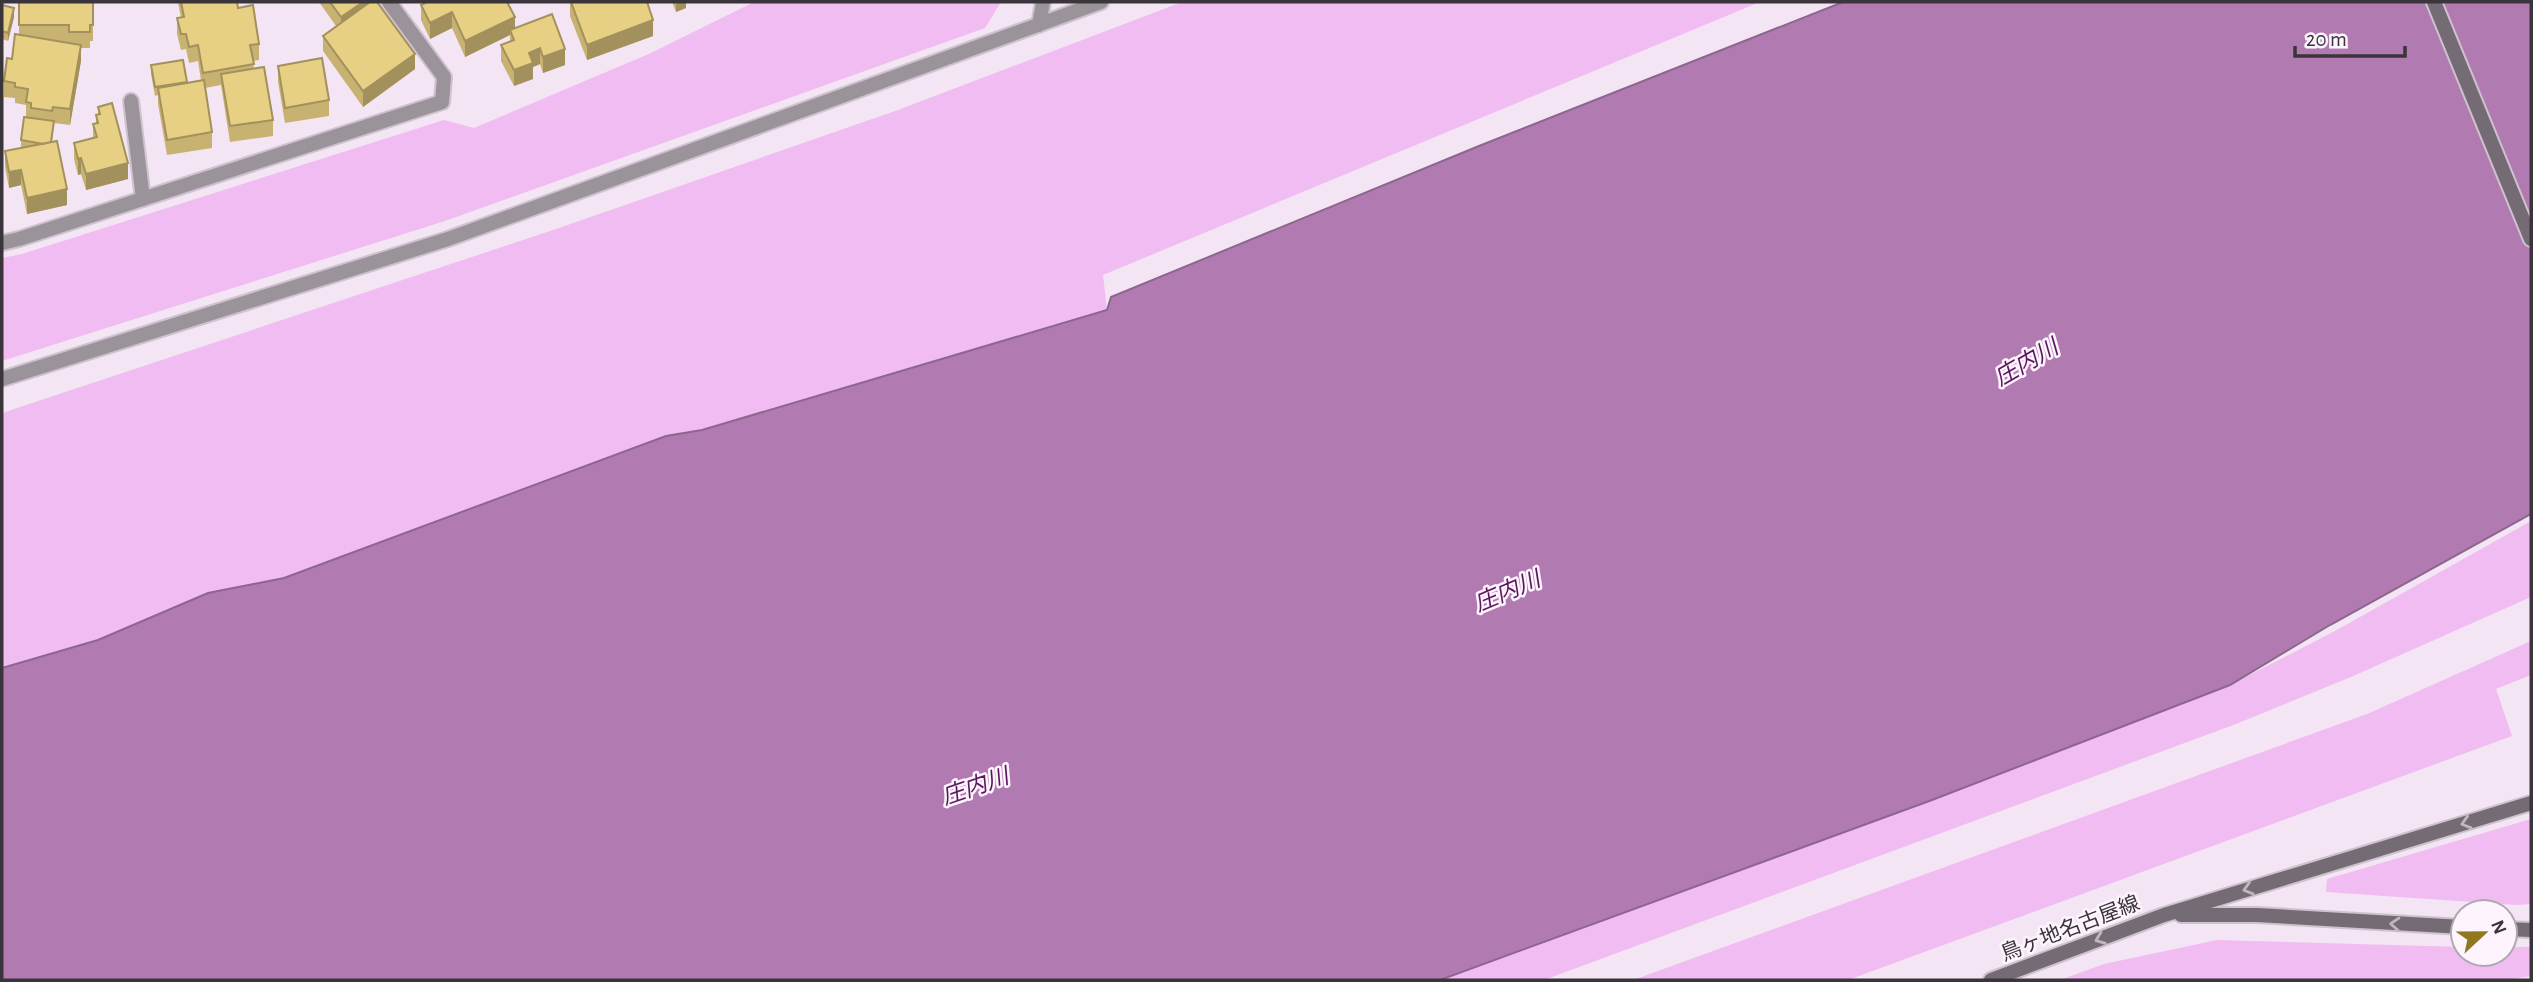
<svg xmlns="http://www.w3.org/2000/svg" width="2533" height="982" viewBox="0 0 2533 982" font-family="'Alegreya Sans','Noto Sans JP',sans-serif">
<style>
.green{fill:#f1bcf1}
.water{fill:#b17bb2;stroke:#8d668e;stroke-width:2}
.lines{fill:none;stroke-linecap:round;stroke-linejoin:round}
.lane-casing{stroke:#cfc2cf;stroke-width:18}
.street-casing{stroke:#cfc2cf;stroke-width:18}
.secondary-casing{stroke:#cfc2cf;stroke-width:18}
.lane{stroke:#9a949a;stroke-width:14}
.street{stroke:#9a949a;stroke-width:14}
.secondary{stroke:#746b74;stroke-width:14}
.wall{fill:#c7b271}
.shaded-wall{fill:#a2915c}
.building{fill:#e7cf83;stroke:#a2915c;stroke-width:2}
.oneway{stroke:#bfb6bf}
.labels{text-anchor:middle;stroke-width:5;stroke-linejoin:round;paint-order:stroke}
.street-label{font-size:21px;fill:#3a353a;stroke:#fdf4fd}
.water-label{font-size:23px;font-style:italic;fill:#5a185d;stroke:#fdf4fd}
</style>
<rect width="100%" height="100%" fill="#f4e5f4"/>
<path class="green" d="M754 2H1001L985 28 445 221 2 361V258L22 254 444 120 474 128 651 53Z
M1182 2H1760L1103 275 1107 310 702 430 284 578 208 593 98 640 2 668V413L556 229 898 110Z
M2531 521V597L2351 677 2236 724 1544 980H1440L1932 800 2230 685 2335 631Z
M2531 641V675L2496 689 2512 736 1848 980H1633L2367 714Z
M2531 819V904L2516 905 2326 892 2327 879Z
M2217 940 2463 947V954H2505V947H2531V976L2507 980H2060L2104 964Z"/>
<path class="water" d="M1843 2H2531V514L2330 625 2230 685 1932 800 1440 980H2V668L98 640 208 593 284 578 666 436 702 430 1107 310 1111 297 1479 146Z"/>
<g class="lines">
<g class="lane-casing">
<path id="lane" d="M131 101 143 199"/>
</g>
<g class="street-casing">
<path id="street" d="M1039 25 1043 2
M2 243 19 239 442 102 444 77 389 2
M2 379 448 239 1101 2"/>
</g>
<g class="secondary-casing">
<path id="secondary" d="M2434 2 2531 239
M2181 915H2257L2463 927
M2505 929 2531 930
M1991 980 2164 915 2531 803"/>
</g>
<use href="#lane" class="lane"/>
<use href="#street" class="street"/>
<use href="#secondary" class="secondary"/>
</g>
<path class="wall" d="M19 2H93V41H90V48H81V61L70 125 54 123 52 142 67 205 27 214 21 185 9 188 5 167V151L21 148V140L26 117V105L15 103V98L4 97V81L19 35Z
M178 2H237L238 8 259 44V60L253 61 254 69 273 120V136L230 142 221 85 205 88 212 132V148L167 155 158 104V95L155 96 151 74V65L187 83 201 80 198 61 189 63 186 49 181 50 177 34V18H181Z
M319 2H377L415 69 363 107 323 51V36L336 26Z
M514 2 509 4 515 28 565 65 543 73 540 64 533 67V79L514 86 501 61V45L510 42V35L465 57 452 28 430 39 421 20V5Z
M570 2H647L653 36 587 60 570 16Z
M672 2H686V8L676 12Z
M2 5 14 17 8 41 2 39Z
M278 66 329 100V116L285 123 278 82Z
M98 107 128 179 86 190 81 174 78 175 74 159V143L93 138V124L96 123V115H98Z"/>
<path class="shaded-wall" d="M363 2H372L341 33V17Z
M681 2H686V8L676 12V4Z
M14 8V17L8 41V33Z
M452 12V28L430 39V23Z
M515 17V33L510 30V35L465 57V41Z
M653 20V36L587 60V45Z
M81 45V61L70 125V109Z
M540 48V64L533 67V79L514 86V70L529 53Z
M565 49V65L543 73V57Z
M415 54V69L363 107V91Z
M81 158V174L78 175V159Z
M128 163V179L86 190V174Z
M21 170V185L9 188V172Z
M67 189V205L27 214V198Z"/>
<path class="building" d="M19 2H93V25H90V32H69V25H19Z
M181 2H237L238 8 253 5 259 44 250 45 254 64 203 73 198 45 189 47 186 34H181L177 18 184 17Z
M330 2H363L341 17Z
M370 2H377L415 54 363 91 323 36Z
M427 2H507L515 17 465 41 452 12 430 23 421 5Z
M571 2H647L653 20 587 45Z
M2 5 14 8 8 33 2 31Z
M552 14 565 49 543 57 540 48 529 53 533 63 514 70 501 45 514 40 510 30Z
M15 34 81 45 70 109 53 107 52 111 31 108V103L26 102 28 89 15 87V83L4 81 7 58 12 59Z
M322 58 329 100 285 108 278 66Z
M183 60 187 82 155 87 151 65Z
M264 67 273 120 230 126 221 74Z
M204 80 212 132 167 140 158 88Z
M112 103 128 163 86 174 81 158 78 159 74 143 97 137 93 124 98 123 96 115 100 114 98 107Z
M24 117 54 121 51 142 43 144 21 140Z
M57 141 67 189 27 198 21 170 9 172 5 151Z"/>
<defs><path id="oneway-chevron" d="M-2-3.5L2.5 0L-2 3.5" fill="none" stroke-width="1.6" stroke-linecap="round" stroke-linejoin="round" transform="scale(1.75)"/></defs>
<g class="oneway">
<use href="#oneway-chevron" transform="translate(2466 823) rotate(163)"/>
<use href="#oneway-chevron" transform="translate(2248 889) rotate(163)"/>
<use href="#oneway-chevron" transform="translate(2395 924) rotate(-176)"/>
<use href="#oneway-chevron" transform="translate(2100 939) rotate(159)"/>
</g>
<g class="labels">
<g class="street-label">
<text transform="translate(2070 928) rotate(-21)" y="7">鳥ヶ地名古屋線</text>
</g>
<g class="water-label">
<text transform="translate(2026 362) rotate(-30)" y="8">庄内川</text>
<text transform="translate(1507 591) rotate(-23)" y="8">庄内川</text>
<text transform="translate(975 786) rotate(-19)" y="8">庄内川</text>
</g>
</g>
<rect width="2533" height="982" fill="none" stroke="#3a353a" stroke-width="7"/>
<g transform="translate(2484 933) rotate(68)"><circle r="33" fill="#fdf4fd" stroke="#afa8af" stroke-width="2"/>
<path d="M0-5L12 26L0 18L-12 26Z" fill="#91781f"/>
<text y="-10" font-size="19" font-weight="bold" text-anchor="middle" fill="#3a353a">N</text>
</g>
<path d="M2295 46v10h110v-10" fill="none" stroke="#3a353a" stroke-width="3.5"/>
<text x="2306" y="46" font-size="21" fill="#3a353a" stroke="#fdf4fd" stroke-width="5" paint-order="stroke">20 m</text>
</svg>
